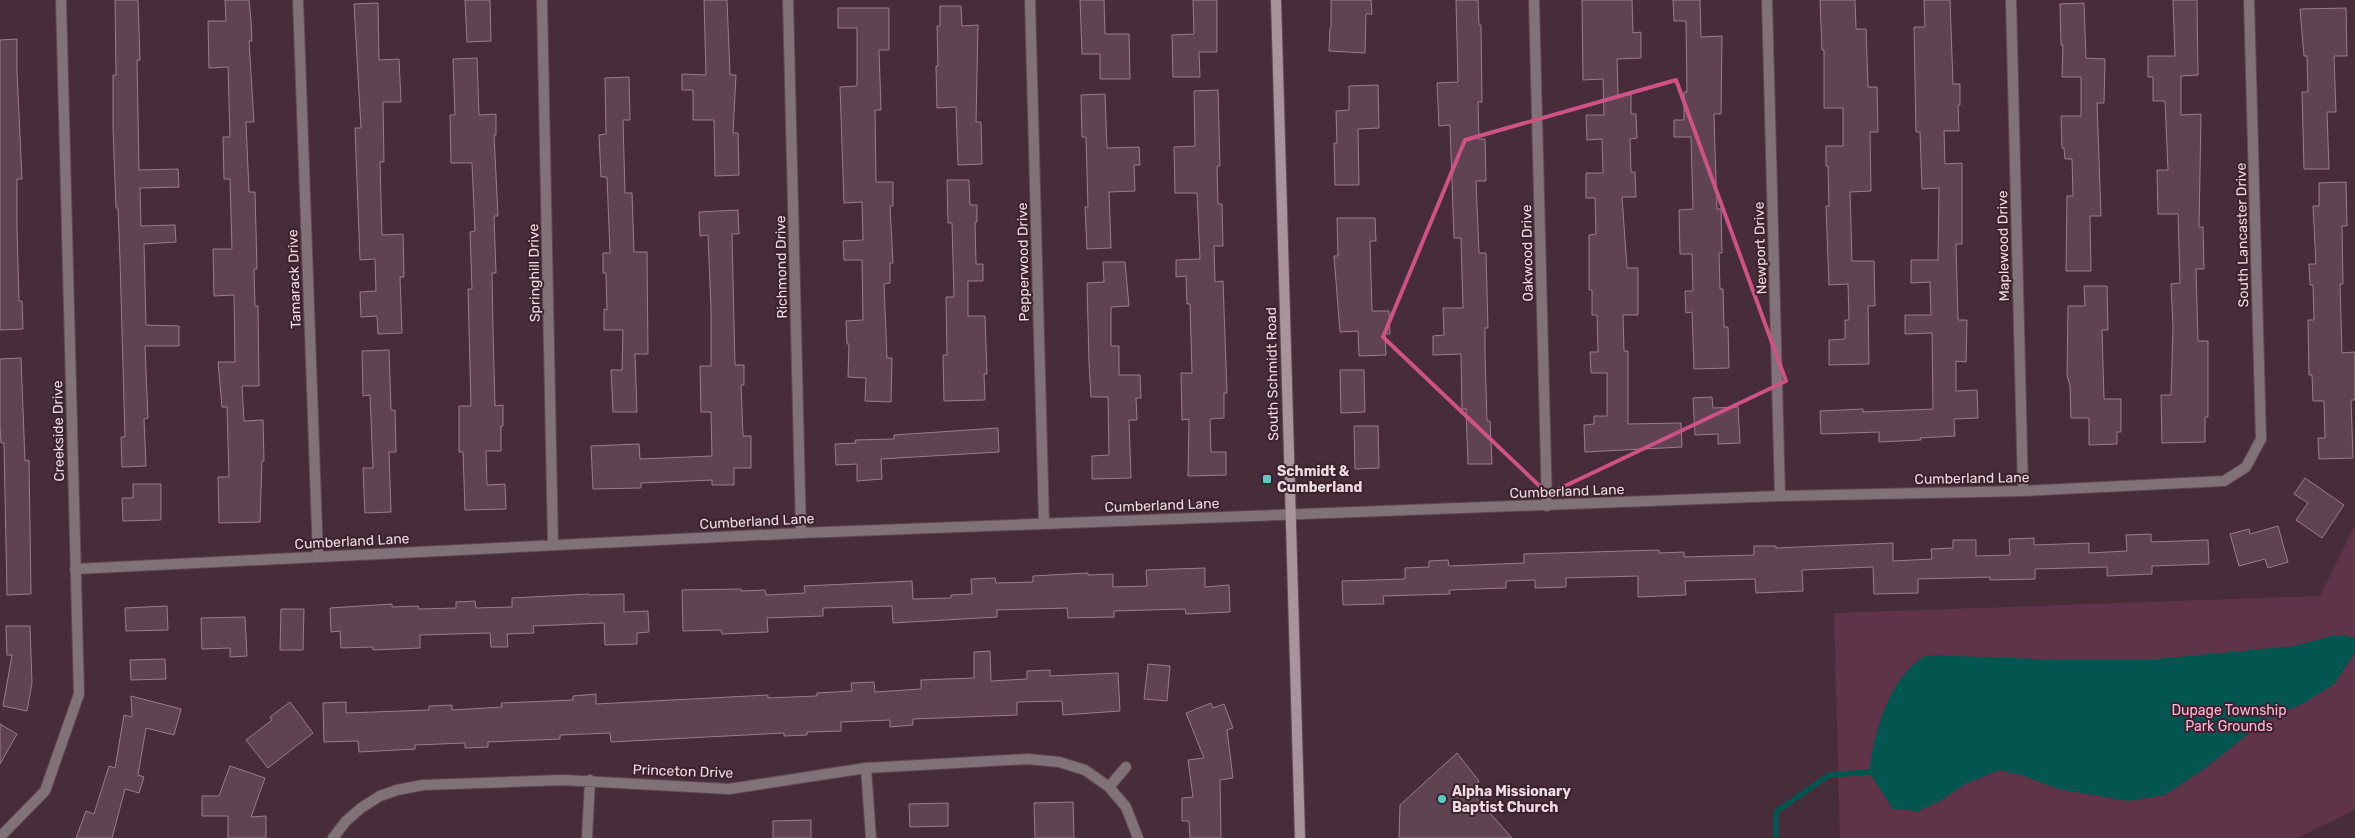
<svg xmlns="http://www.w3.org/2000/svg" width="2355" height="838" viewBox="0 0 2355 838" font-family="Rubik,sans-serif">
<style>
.green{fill:#5f3348}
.water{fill:#03554f}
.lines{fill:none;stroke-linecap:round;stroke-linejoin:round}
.stream{stroke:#03554f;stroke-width:5.5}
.building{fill:#5f4350;stroke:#9c7c8a}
.street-casing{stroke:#624854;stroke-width:12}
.secondary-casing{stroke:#624854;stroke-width:12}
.street{stroke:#807278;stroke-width:10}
.secondary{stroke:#a9939d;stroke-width:10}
.marked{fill:none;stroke:#cf5284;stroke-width:4;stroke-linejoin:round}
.poi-dot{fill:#57cec2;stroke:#3c222e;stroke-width:2}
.labels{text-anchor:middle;stroke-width:4;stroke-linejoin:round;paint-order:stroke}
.street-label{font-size:14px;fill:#eddbe3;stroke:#3c222e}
.poi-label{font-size:14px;font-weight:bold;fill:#eddbe3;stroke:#3c222e;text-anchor:start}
.park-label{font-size:14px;fill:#feb5d7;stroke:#3c222e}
</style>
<rect width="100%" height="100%" fill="#472c39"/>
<path class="green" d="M2355 525V810L2297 838H1840L1834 613 2320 596Z"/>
<path class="water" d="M2335 635 2355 637V653L2334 684 2304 703 2265 721 2204 769 2165 795 2128 801 2059 789 2024 776 2000 770 1965 784 1940 801 1918 811 1893 809 1869 772C1874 732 1889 677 1926 655L2068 660H2146L2294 646Z"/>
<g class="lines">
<path class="stream" d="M1776 838V812L1829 775 1869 772"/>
</g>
<path class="building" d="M115 0H138L140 60H137L139 170 178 169 179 187 140 188 141 226 175 225 176 242 144 244 146 325 179 326V346H145L148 418 144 419 146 466 122 467 121 437H125L120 260 118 208H116L113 128V75H116Z
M225 0H249L251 20 252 41H249L254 122H246L249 192H255L257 269H254L255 306H258L259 386H242L244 421 263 420 264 461H262L260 522 219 523 218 477H229L227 407H222L218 362H235L234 295 214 296 213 249H232L230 179H224L223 137H230L228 67 209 68 208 21H226Z
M465 0H490L491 41 467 42Z
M704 0H727L730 75H736L733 133H738L739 175 715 176 714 120H693V90H682V74L706 75Z
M1080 0H1104L1105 34H1129L1130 79H1100V54H1082Z
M1193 0H1217V52H1199L1200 77H1173L1172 35 1194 34Z
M1331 0H1371L1372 14H1366L1365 53 1329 51 1330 28H1331Z
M1456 0H1478L1479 25H1481L1482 102H1478L1479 139H1485L1486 181H1476L1479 253H1486L1488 328H1485V354L1487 421H1490L1492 464H1468L1466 409H1462L1461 354 1433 355V336L1444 335 1443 308H1463L1461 238H1454L1450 125 1439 126 1437 83 1458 82Z
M1582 0H1632L1633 33 1641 32V58L1617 59 1618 95H1631V114H1636L1637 138 1630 139 1631 172H1635L1636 197H1622L1627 268H1638V315H1623L1624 351H1628V424L1681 423 1682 447 1585 452 1584 425 1594 424V416H1607V373H1591L1590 352H1598L1597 315H1592V290H1589V235L1596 234 1595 198H1586V173H1603L1602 139 1587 140 1586 115H1604L1603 79 1583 80Z
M1673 0H1700L1701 37 1722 36 1721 114H1714L1715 150 1717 209H1721L1722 253H1719L1720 289H1723L1724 327H1728L1729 368 1694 369 1692 312 1686 313 1685 291H1693L1692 254H1680L1679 210 1693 209 1691 137H1674V120H1684V92H1687L1686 21H1674Z
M1820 0H1855L1856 29H1866L1868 87H1877L1878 132H1870L1871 191 1850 192 1852 261H1874L1875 306H1868L1869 364 1829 365V340L1845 339V320H1849L1848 284 1829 285 1826 206H1829L1828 166H1826V146H1843V108H1824V50H1822Z
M1924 0H1950L1953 84H1960V105H1958L1959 131H1944L1945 164 1962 163V244H1956L1958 320H1967L1966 362 1956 361V391L1977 390 1978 418 1954 419 1955 436 1920 438 1921 440 1879 442V432L1821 434 1820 411 1863 409V412L1933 409 1932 333 1905 334V315H1931L1930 282 1911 283V260H1938L1939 188 1922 189 1920 132H1916L1914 27H1925Z
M2173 0H2197L2198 75 2181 76V115L2201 114 2199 227H2203L2204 269H2196L2198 341H2208V417H2205V442L2162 443 2161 395H2171L2173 327 2171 284 2180 283 2178 214H2158L2157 170H2168L2165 101H2153V77H2148V56H2175Z
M378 3 379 60 399 59 401 102H383L384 162H380L382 235 403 234 404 277H400L402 333 378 334 377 316 361 317 360 292 376 291 375 259 360 260 355 128H361L354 4Z
M2084 3 2086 58 2105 59 2104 103H2097L2101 216H2090L2091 271H2066L2067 196H2073L2072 159H2065L2064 148H2062L2061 116H2081V77H2062L2063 45H2061L2060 4Z
M940 6H961L962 26 978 25 976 122H981L982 164 958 165 956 107 937 108 936 66H938L937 26H940Z
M838 8H889V50H879L881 110H875L876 182H893V206H890L893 263H890V283L884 284 887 358H892L891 402 865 401 866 378 848 377 849 344H847L846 321 863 320 862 260H844L843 241 863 240 862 202 844 203 840 87 857 86V28H838Z
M2346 8 2347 56H2334L2336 112H2327L2329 169H2304L2302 92H2308L2307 56H2304L2300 9Z
M17 39V72L22 179H17V229L19 301H22L23 329 0 330V40Z
M477 58 479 115 496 114V135H494L498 216H494L496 273H492L493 331 495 406 503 405V426H501V451H486L487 485 505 484 506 509 465 510 463 452H459V406H471L468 289H472L470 232 475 231 472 163H451L450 115H455L453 59Z
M629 77 630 120H623L625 193H632L634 252H647L648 354H635L637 412H613L611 370H622L623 330H604V309L607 310 606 273H603V253H610L607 177H601L599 135 606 134 605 78Z
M1378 85 1379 128 1358 129 1359 185H1335L1334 143H1337L1336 111 1349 110V86Z
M1218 90 1220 166H1217L1218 204H1222L1223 246H1214L1215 282 1223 281 1227 393H1224V418L1210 419 1211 452H1226V475L1188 476 1189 419 1182 420 1181 373H1192L1190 304H1187L1186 276 1176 277V260L1200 259 1197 193H1175L1174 147 1195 146 1194 91Z
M1105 94 1107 148 1139 147 1140 165H1134L1135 191 1109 192 1111 248 1087 249 1085 207H1088L1086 137H1082L1081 95Z
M947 180H969L970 205H977V222H975L976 264H983V281H968V316H985L987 374H984L985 400 944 401 943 355H947L946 297H954L952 223H948Z
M2346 182 2347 226H2342L2343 284H2340L2342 353 2355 352V400H2351L2353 458 2319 459 2318 438H2325L2324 401H2313L2312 375H2309L2308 320H2314L2313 285H2310L2309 264H2316L2313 206H2319V183Z
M738 210 739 234H732L735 365H744V385H741L743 436H751V468H734V485H712V480L641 483V488L593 489 591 446 639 444 640 459 712 456 711 412H701L700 366H711V309L708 235 700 236 699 212Z
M1337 218H1375L1376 241H1370L1372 311H1389L1390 334H1385L1386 355 1359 356 1358 331 1340 332 1334 256H1338Z
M1103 262H1125L1129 306 1111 307V346H1119V375H1140L1141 398H1136L1137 420H1129L1131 478 1092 479V456L1109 455 1108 397H1091L1089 363 1087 283 1104 282Z
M2084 286H2107L2108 330H2102L2104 399H2121V432H2117V444L2089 445V418H2071L2070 386 2067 375 2068 306H2085Z
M389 350 391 410H395L396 452H389L391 512 365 513 363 468H373L370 395 363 396 362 351Z
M21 358 25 461 29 460 31 594 7 595 4 443H1L0 424V359Z
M1340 370H1364L1365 412 1341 413Z
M1712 397 1713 408 1738 407 1740 443 1718 444V434L1695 435 1693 398Z
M1354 426H1378L1379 468 1355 469Z
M998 428 999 452 881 459 882 479 857 481V464L836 465 835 444 856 443 855 440 894 439V435Z
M2305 478 2344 505 2322 538 2296 520 2308 503 2294 494Z
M133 484H161V520L123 521 122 498H133Z
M2278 526 2288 562 2268 568 2265 559 2239 566 2230 534 2249 529 2250 534Z
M2151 534V542L2208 540 2209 564 2152 566V574L2107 576V567L2035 569V579L1990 580V577L1918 579V593L1874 594 1873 567 1802 570 1803 591 1756 593 1755 579 1685 581 1686 595 1638 597V576L1566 578V587L1535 588V580L1506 581V588L1449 590 1450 594 1383 596 1384 604 1343 605 1342 581 1405 579V568L1429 567V561L1448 560 1449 566 1524 563V554L1659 550V553L1684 552V557L1754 555V546H1776V548L1893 543V561L1932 559 1931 549 1953 548V540H1976V556L2010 555 2009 539 2034 538V545L2089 543V553L2127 551 2126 535Z
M1205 568V587L1229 585 1230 612 1186 614 1185 609 1114 611V617L1068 618 1067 608 997 610V617L893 623 892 606 823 608V616L767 618 768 632 722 634 721 630 683 631 682 590 741 589V591L765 590 766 595 805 593 804 586 912 581 913 599 951 598V595L972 594 971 579 995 578 996 583 1033 582V576L1088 573V575L1113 574V587L1147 586 1146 570Z
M589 594V595L624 594V612L648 611 649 632 637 633V644L605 645 604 623 533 626 534 633 507 634 508 647H491L490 633 420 635V648L373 650V647L341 648 340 631 331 632 330 608 392 604V607L418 606 419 609 456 608V602L475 601 476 608 512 607V598Z
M167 606 168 630 126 631 125 608Z
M281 609H304L303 650H280Z
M245 617 247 656 230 657V648L202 649 201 618Z
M6 626H30L32 683 27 711 3 706 12 655H7Z
M990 651 991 681 1027 679V671L1050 670V676L1118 673 1120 711 1063 715 1062 701 1017 702V715L913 719V725L890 727V720L841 722V731L807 732V735L784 736V733L611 742 610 733 560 735V739L488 742V747L465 748V743L415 745V749L359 752 358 741 324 742 323 703 346 702V713L429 710V706L452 705V710L502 707 501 703 573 700V696L596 694V704L768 695V698L817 696V693L852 691 851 683 874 682 875 692 921 689V680L974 678V652Z
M165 659 166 679 131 680 130 660Z
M1148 664 1170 666 1167 701 1144 699Z
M131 696 181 709 174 735 146 728 138 775 144 777 139 793 125 789 112 838H76L86 811 94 814 109 766 115 768 124 715 132 717Z
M290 702 313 733 268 768 246 740 272 720 270 717Z
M1211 703 1213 708 1224 704 1233 728 1227 730 1233 778 1220 780 1221 838H1190L1189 821H1182V798L1193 797 1188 760 1204 758 1186 713Z
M0 724 17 734 0 764Z
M1457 753 1479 781 1472 793 1512 838H1399L1400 805Z
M230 766 265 778 251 817 266 816V838H228V816H202V796H219Z
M1073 802 1074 838H1035L1034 803Z
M948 803V826L910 827 909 804Z
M811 820V838H773V821Z"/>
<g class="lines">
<g class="street-casing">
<path id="street" d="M298 0 318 557
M542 0 553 545
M788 0 801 533
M1030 0 1044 523
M1534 0 1547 506
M1767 0 1780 496
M2011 0 2023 491
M75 569 801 533 1780 496 2023 491 2224 481 2246 467 2261 439 2249 0
M866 768 871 838
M1109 787 1126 767
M0 837 45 791 79 694 61 0
M333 838 346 821 361 808 380 796 397 790 423 785 563 780 729 789 866 768 1028 759 1059 762 1085 770 1109 787 1126 807 1138 838
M587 838 590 780"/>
</g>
<g class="secondary-casing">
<path id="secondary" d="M1276 0 1300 838"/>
</g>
<use href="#street" class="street"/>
<use href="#secondary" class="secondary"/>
</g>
<path class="marked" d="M1676 80 1786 381 1548 494 1383 337 1465 140Z"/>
<g class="poi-dot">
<rect x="1262" y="474" width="10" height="10" rx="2.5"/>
<circle cx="1442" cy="799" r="5"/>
</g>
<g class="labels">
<g class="street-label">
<text transform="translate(2242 235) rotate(-91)" y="5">South Lancaster Drive</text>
<text transform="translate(2003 246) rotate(-91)" y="5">Maplewood Drive</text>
<text transform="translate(1760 248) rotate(-92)" y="5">Newport Drive</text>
<text transform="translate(1527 253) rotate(-91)" y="5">Oakwood Drive</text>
<text transform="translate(1023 262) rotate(-91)" y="5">Pepperwood Drive</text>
<text transform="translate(781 267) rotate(-91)" y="5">Richmond Drive</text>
<text transform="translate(534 273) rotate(-91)" y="5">Springhill Drive</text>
<text transform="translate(294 279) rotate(-92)" y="5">Tamarack Drive</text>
<text transform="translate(1272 374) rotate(-91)" y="5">South Schmidt Road</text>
<text transform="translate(58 431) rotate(-91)" y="5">Creekside Drive</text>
<text transform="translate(1972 478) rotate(-1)" y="5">Cumberland Lane</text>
<text transform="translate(1567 491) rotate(-2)" y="5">Cumberland Lane</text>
<text transform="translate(1162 505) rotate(-2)" y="5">Cumberland Lane</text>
<text transform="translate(757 521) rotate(-3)" y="5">Cumberland Lane</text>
<text transform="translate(352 541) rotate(-3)" y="5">Cumberland Lane</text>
<text transform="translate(683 771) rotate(2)" y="5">Princeton Drive</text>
</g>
<g class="poi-label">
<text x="1277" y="476">Schmidt &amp;<tspan x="1277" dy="16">Cumberland</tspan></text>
<text x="1452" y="796">Alpha Missionary<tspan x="1452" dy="16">Baptist Church</tspan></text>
</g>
<g class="park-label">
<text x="2229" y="715">Dupage Township<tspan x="2229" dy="16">Park Grounds</tspan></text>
</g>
</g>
</svg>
